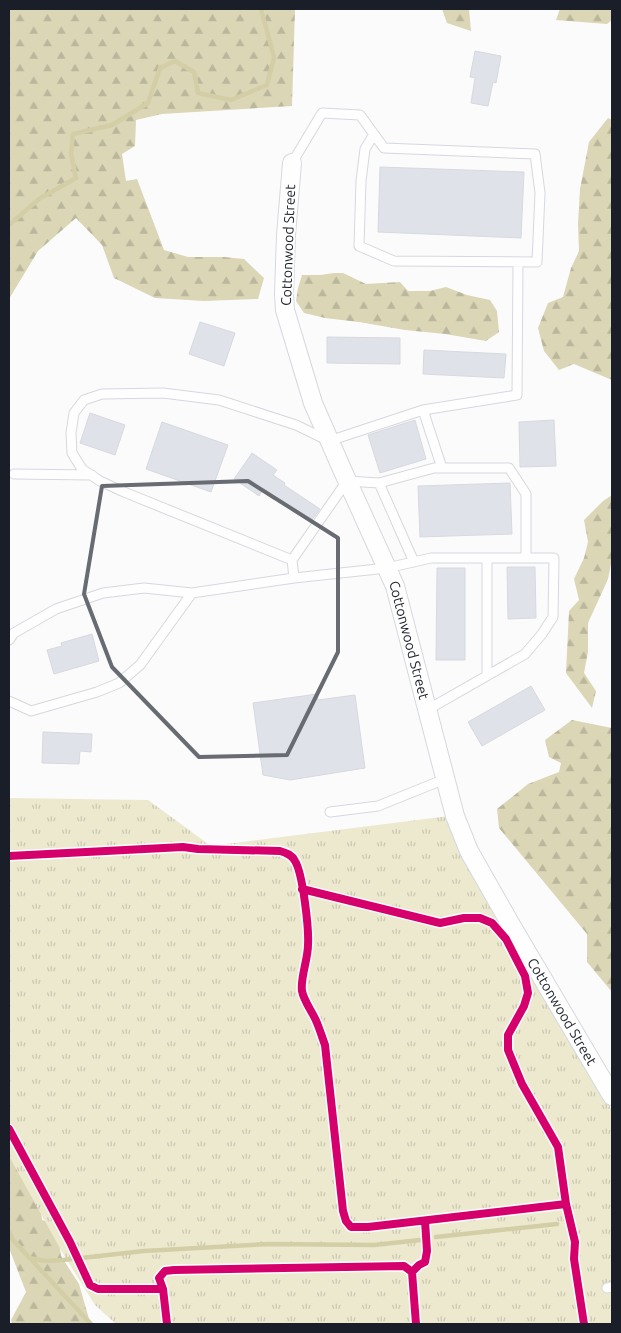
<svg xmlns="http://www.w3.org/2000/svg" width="621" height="1333" viewBox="0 0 621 1333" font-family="Ubuntu,sans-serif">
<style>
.forest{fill:url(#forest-firs)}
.park{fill:url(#park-tufts)}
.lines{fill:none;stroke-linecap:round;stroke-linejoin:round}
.stream{stroke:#d4cea6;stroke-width:4.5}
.building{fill:#dfe2e9;stroke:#d7d9df}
.lane-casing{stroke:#d5d8de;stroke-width:11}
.street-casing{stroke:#d5d8de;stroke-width:20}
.lane{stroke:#fefefe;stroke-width:9}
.street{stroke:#fefefe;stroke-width:18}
.cycleway-casing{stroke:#fff;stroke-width:11}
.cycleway{stroke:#d6006c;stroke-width:8}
.marked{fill:none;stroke:#686b72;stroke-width:4;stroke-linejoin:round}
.labels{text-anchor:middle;stroke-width:4;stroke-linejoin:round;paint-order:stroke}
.street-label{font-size:14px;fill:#191e28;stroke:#fff}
</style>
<defs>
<pattern id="forest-firs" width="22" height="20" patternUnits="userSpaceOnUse" patternTransform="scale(1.25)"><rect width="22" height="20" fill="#dbd6b6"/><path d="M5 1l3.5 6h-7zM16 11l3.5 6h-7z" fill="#bbb79c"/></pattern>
<pattern id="park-tufts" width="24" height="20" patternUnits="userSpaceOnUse" patternTransform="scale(1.25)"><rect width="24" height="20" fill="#ede9cf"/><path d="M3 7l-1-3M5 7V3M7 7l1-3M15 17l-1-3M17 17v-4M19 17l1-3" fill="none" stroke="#cbc7b2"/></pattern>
</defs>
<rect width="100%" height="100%" fill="#fbfbfb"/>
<path class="forest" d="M9 9H295L292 106 162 114 136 120 135 146 122 154 126 181 137 179 164 250 188 257H224L244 259 264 278 258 299 204 301 155 298 114 278 102 245 76 218 38 251 9 299Z
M442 9H469L471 31 447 23Z
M560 9H612V20L607 24 556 20Z
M608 118 612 120V380L574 364 559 370 544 351 538 328 548 303 563 297 571 268 579 251 578 224 580 189 589 142Z
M334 273H343L366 284 400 282 408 291H430L446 287 467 295 490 300 497 311 499 332 486 341 445 334 405 330 359 322 325 318 304 313 296 301 298 288 302 275H320Z
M612 495V559L608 579 588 623V652L584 673 596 691 592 708 566 673 569 611 579 600 574 579 584 558 588 542 584 520 603 501Z
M572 720 612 728V992L587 962V934L499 828 497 809 528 784 559 772 561 763 549 757 545 740Z
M9 1130 40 1202 42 1220 57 1226 61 1256 79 1284 89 1319V1324H12L11 1320 26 1292 9 1248Z"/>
<path class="park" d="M9 798 148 800 211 846 449 816 491 910 612 1110V1324H116L95 1305 62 1252 9 1156Z"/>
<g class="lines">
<path class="stream" d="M9 225 39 199 76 178 71 154 73 134 112 125 148 103 160 68 175 61 194 72 198 93 231 100 267 85 274 57 261 9
M9 1232 13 1240 91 1324
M436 1237 557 1224
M29 1258 46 1261 63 1260 144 1251 268 1244 374 1245 420 1240"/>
</g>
<path class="building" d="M475 51 501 56 496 83 493 82 488 106 471 103 475 78 470 77Z
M380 167 524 172 521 238 378 232Z
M200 322 235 333 224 366 189 354Z
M327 337 400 338V364L327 363Z
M424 350 506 354 504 378 423 374Z
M90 413 125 425 115 455 80 443Z
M415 420 426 459 380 473 368 435Z
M554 420 556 466 520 467 519 422Z
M162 422 228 445 211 492 146 469Z
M252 453 277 470 273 475 285 483 284 485 320 509 311 521 275 497 274 500 262 491 259 496 234 479Z
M510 483 512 534 420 537 418 486Z
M507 567H535L536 618 508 619Z
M437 568H465V660H436Z
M92 634 99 661 54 674 47 650 62 646 61 643Z
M531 686 545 710 482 746 468 722Z
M317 694 318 700 355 695 365 768 290 780 263 775 253 703Z
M43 732 92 734 91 752 80 751 79 764 42 763Z"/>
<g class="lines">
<g class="lane-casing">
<path id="lane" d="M292 163 322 113 360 115 384 148 535 154 540 193 537 262 394 261 359 246 361 181 365 149 374 134
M423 410 517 395 518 262
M14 474 92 475
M379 483 434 468H509L526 494V558
M487 558V675
M292 560 347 481 379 483 414 562
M294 578 292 560 124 492 100 481 82 469 72 453 71 433 74 413 84 400 102 394 163 393 219 400 296 425 329 441 423 410 442 468
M192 593 294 578 387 568 431 558H554L553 617 542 634 525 654 427 710
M9 640 14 633 56 609 103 593 144 588 192 593 140 665 119 683 97 692 31 711 9 701
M330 812 378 806 445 779
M607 1288 612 1287"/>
</g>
<g class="street-casing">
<g id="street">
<path id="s1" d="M292 163 286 235 284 294 285 310 313 403 341 467 395 586 455 816 469 851 511 925 612 1096"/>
</g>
</g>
<use href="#lane" class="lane"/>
<use href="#street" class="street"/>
<g class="cycleway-casing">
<path id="cycleway" d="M9 856 183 847 198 849 280 851C287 853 292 855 295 861 303 874 309 929 308 945 308 959 300 979 302 991 304 1002 313 1012 317 1023 320 1030 322 1037 325 1045L343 1211 346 1221 351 1227H368L566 1204
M302 889 440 923 464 918H480L492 923 506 939 525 976 528 993 524 1006 508 1035V1050L522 1084 558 1147 566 1204 575 1242 574 1259 584 1324
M9 1129 70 1242 90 1285 98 1289H163L167 1324
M163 1289 159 1278 165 1271 174 1270 404 1266 412 1272
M416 1324 412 1272 419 1265 425 1262 427 1251 425 1221"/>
</g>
<use href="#cycleway" class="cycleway"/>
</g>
<path class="marked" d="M248 481 338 538V652L287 755 199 757 112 667 84 594 102 486Z"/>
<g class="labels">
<g class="street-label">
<text transform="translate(288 245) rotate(-88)" y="5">Cottonwood Street</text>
<text dy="5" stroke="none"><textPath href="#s1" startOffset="501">Cottonwood Street</textPath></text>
<text dy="5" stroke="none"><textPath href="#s1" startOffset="906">Cottonwood Street</textPath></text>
</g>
</g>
<rect width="621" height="1333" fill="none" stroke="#191e28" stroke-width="20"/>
</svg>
